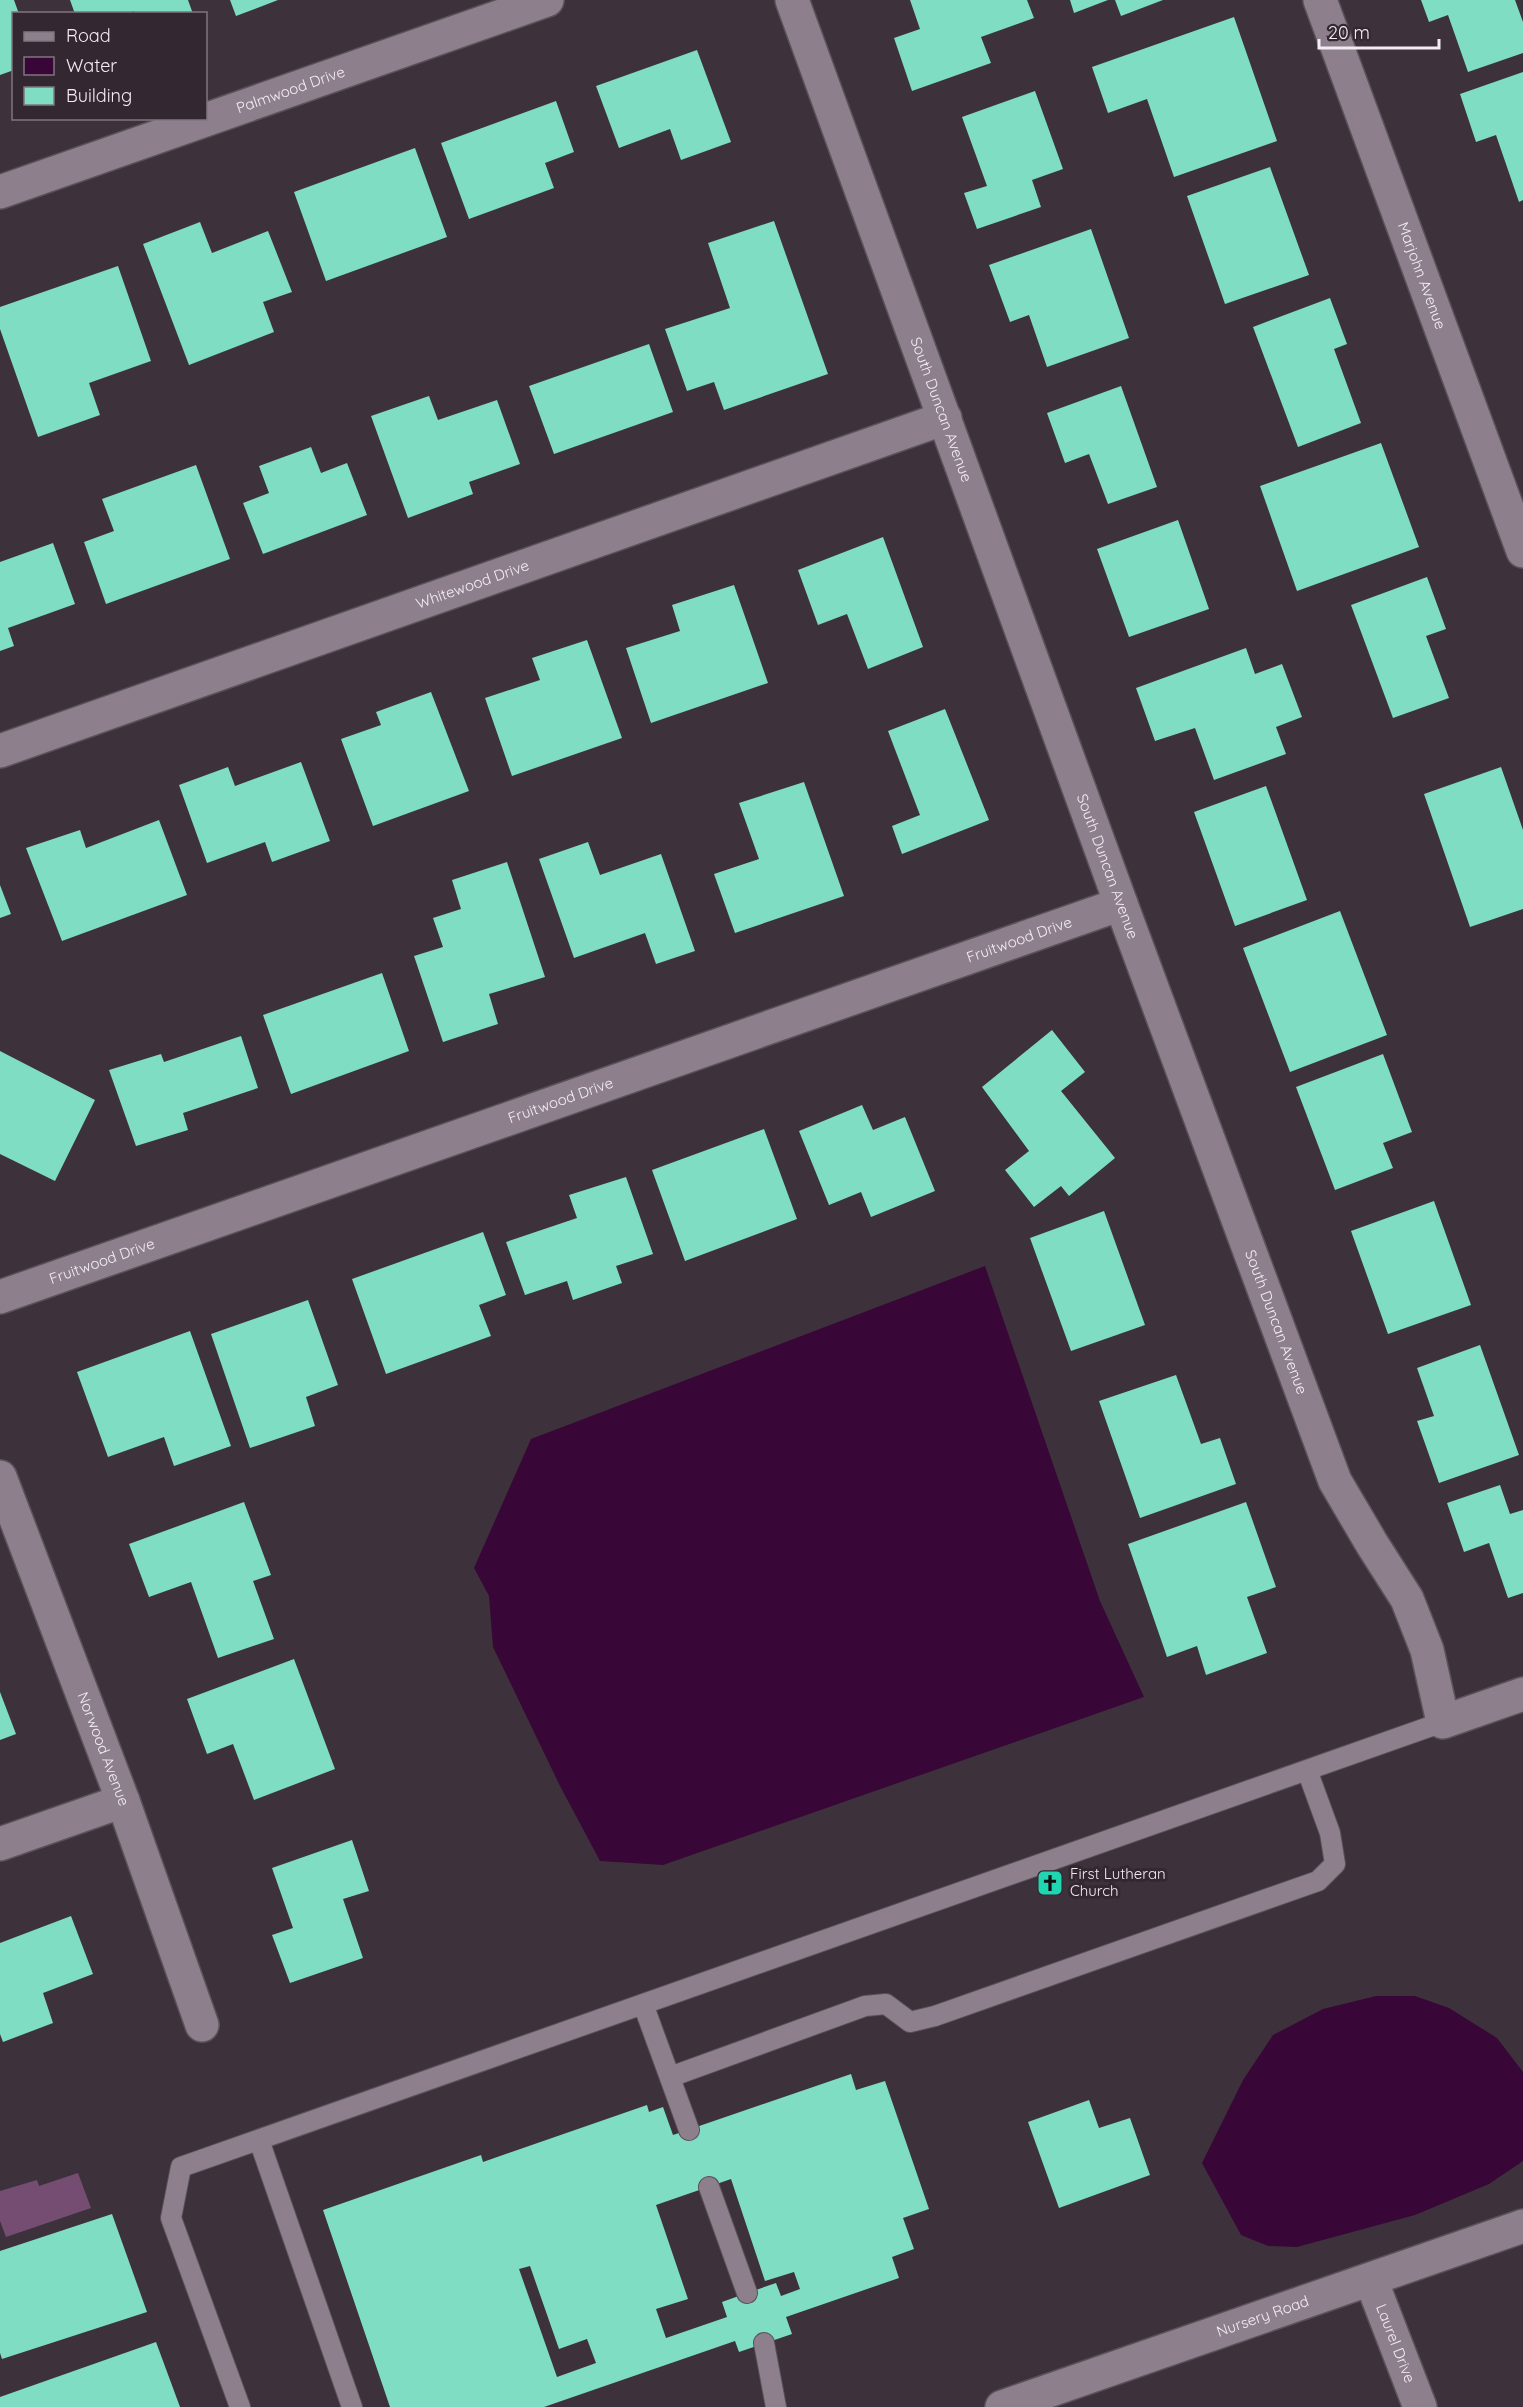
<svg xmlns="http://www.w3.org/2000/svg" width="1523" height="2407" viewBox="0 0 1523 2407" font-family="Quicksand,sans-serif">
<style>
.green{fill:#754d73}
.water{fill:#380737}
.building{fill:#7eddc2;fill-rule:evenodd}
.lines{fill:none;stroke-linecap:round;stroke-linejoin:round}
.service-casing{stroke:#5a5159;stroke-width:22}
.minor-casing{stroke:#5a5159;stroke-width:36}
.tertiary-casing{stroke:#5a5159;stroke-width:36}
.service{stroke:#8d808c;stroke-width:20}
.minor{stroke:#8d808c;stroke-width:33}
.tertiary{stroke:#8d808c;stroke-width:33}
.labels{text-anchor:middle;stroke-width:6;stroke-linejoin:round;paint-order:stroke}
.street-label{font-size:15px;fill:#f4ecf3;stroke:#332832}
.poi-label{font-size:15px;fill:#f4ecf3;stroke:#332832;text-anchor:start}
</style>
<rect width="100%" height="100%" fill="#3d323c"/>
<path class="green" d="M78 2173 91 2208 6 2237 0 2221V2191L37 2180 39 2186Z"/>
<path class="water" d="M985 1266 1100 1601 1144 1697 663 1865 600 1861 560 1786 493 1647 489 1596 474 1568 531 1439Z
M1376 1996H1415L1449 2008 1497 2038 1523 2072V2161L1489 2184 1415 2215 1297 2247 1268 2246 1241 2235 1202 2163 1243 2080 1273 2035 1323 2009Z"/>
<path class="building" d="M0 0H14L19 14H14V70L0 75Z
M70 0H188L193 14H135L134 11 128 14H75Z
M230 0H278L236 16Z
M910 0H1027L1034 18 981 37 991 63 912 91 894 38 920 29Z
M1070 0H1108L1074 13Z
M1115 0H1163L1121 16Z
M1421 0H1515L1523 22V53L1468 72 1448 15 1429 22Z
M1234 17 1277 141 1174 177 1147 99 1108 113 1092 67Z
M697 50 731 142 681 160 670 129 619 148 596 86Z
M1523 72V200L1519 202 1496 135 1476 142 1460 94Z
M1035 91 1063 169 1032 180 1041 207 977 229 964 193 987 186 962 117Z
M556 101 574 152 545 163 554 188 469 219 441 143Z
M415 148 447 237 326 281 294 192Z
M1270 167 1309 275 1225 304 1187 196Z
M774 221 828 374 724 410 714 382 687 391 665 329 730 308 708 243Z
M200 222 212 253 268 231 292 292 263 302 274 332 189 365 143 244Z
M1091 229 1129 338 1047 367 1029 315 1010 322 989 265Z
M118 266 151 361 89 383 100 415 38 437 0 329V307Z
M1330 298 1347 344 1334 349 1361 423 1298 447 1253 327Z
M649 344 673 412 554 454 529 386Z
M1121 386 1157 487 1108 504 1089 454 1065 463 1047 413Z
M429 396 438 420 497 400 520 464 469 482 473 494 408 518 371 416Z
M1381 443 1419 547 1297 591 1260 486Z
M311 447 321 473 347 463 367 515 263 554 243 503 269 493 259 466Z
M196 465 230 559 106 604 84 542 114 531 102 499Z
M1178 520 1209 609 1129 637 1097 549Z
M883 537 923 647 868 669 847 614 818 625 798 570Z
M53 543 75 604 8 628 14 646 0 651V562Z
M1427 577 1446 629 1426 636 1449 698 1393 718 1351 605Z
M734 585 768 683 651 723 626 648 680 631 672 605Z
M587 640 622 738 512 776 485 698 540 680 532 658Z
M1246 648 1255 674 1282 664 1302 717 1276 727 1286 754 1214 780 1195 728 1155 741 1136 688Z
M431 692 469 791 373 826 341 739 381 725 376 712Z
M945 709 989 820 902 854 892 826 920 815 888 731Z
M301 762 330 841 272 862 265 842 207 863 179 785 228 767 235 786Z
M1501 767 1523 830V909L1470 927 1424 794Z
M804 782 844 896 735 933 714 874 759 859 739 803Z
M1266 786 1307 900 1235 926 1194 812Z
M159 820 187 895 62 941 26 848 80 830 86 848Z
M588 842 600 875 661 854 695 951 656 964 645 933 574 958 539 859Z
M507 862 545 977 489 994 498 1024 443 1042 414 956 443 947 433 918 461 909 452 880Z
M0 885 11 914 0 918Z
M1340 911 1387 1035 1290 1072 1243 948Z
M382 973 409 1051 291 1094 263 1015Z
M1052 1030 1085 1072 1061 1091 1115 1158 1069 1196 1061 1186 1034 1207 1005 1170 1029 1151 982 1087Z
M241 1036 258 1088 183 1113 188 1130 136 1146 109 1070 161 1054 164 1062Z
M0 1051 95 1100 55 1181 0 1154Z
M1383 1054 1412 1132 1383 1143 1393 1168 1335 1190 1296 1087Z
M862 1105 873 1130 905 1117 935 1191 871 1217 861 1192 829 1205 799 1131Z
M764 1129 797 1219 685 1261 652 1170Z
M626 1177 653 1254 616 1266 622 1283 573 1300 567 1281 525 1295 506 1242 577 1218 569 1195Z
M1434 1201 1471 1305 1388 1334 1351 1231Z
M1104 1211 1145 1325 1071 1351 1030 1238Z
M483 1232 506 1295 479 1305 491 1336 386 1374 352 1279Z
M308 1300 338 1385 306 1397 315 1426 250 1448 211 1334Z
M190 1331 231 1446 174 1466 164 1437 108 1457 77 1372Z
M1480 1345 1519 1455 1439 1483 1417 1421 1434 1416 1417 1368Z
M1176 1375 1201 1444 1220 1438 1236 1484 1140 1518 1099 1401Z
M1500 1485 1510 1514 1523 1510V1593L1508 1598 1489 1543 1464 1552 1447 1503Z
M244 1502 271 1575 253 1581 274 1639 218 1658 191 1582 149 1597 129 1544Z
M1246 1502 1276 1587 1247 1597 1267 1653 1206 1675 1197 1646 1167 1657 1128 1544Z
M294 1659 335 1769 254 1800 233 1744 207 1754 187 1699Z
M0 1692 16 1734 0 1740Z
M352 1840 369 1891 343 1899 363 1958 290 1983 272 1935 293 1928 272 1868Z
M71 1916 93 1974 43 1993 53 2023 3 2042 0 2034V1943Z
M851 2074 856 2090 885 2081 929 2209 903 2218 914 2249 892 2257 899 2278 786 2317 792 2334 739 2352 735 2341 544 2407H390L323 2210 481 2155 483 2162 647 2105 649 2112 663 2107 673 2135ZM731 2179 765 2281 794 2272 800 2289 781 2296 776 2283 747 2293 722 2302 727 2317 666 2338 656 2309 688 2299 656 2205ZM530 2266 559 2349 587 2339 596 2363 557 2377 519 2269Z
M1089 2100 1099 2128 1130 2118 1150 2175 1059 2208 1028 2122Z
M112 2214 147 2312 2 2359 0 2353V2251Z
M156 2342 180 2407H0V2397Z"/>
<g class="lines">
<g class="service-casing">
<path id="service" d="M643 2004 689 2130
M670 2077 865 2006 886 2004 910 2022 935 2016 1318 1881 1335 1864 1330 1833 1307 1770
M259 2140 352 2407
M709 2187 747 2293
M764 2343 776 2407
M240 2407 171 2218 181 2167 1443 1722"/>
</g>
<g class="minor-casing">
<g id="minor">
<path id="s1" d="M792 0 1121 904 1335 1481 1372 1544 1407 1599 1427 1650 1443 1722 1523 1694"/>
<path id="s2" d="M1320 0 1523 551"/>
<path id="s3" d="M0 192 547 0"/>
<path id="s4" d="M0 751 945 418"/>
<path id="s5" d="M0 1297 1121 904"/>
<path id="s6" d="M0 1477 123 1801 202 2025"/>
<path d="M0 1844 123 1801"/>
<path id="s7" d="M1371 2280 1420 2407"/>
</g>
</g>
<g class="tertiary-casing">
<g id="tertiary">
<path id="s8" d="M1002 2407 1523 2226"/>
</g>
</g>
<use href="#service" class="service"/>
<use href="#minor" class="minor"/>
<use href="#tertiary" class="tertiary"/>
</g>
<defs>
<g id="church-square" transform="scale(1.35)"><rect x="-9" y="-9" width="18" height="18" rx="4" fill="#20d5b0" stroke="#332832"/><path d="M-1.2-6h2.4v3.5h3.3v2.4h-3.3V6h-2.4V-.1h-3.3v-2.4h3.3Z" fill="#111"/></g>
</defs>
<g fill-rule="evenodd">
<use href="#church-square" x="1050" y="1883"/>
</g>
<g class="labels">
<g class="street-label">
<text dy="5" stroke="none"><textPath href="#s3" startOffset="308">Palmwood Drive</textPath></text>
<text dy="5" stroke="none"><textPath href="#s2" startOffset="294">Marjohn Avenue</textPath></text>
<text dy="5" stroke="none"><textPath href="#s1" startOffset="436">South Duncan Avenue</textPath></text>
<text dy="5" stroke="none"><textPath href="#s4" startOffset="501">Whitewood Drive</textPath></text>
<text dy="5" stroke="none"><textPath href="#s1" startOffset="922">South Duncan Avenue</textPath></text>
<text dy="5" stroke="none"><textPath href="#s5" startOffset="1080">Fruitwood Drive</textPath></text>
<text dy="5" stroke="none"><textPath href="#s5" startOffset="594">Fruitwood Drive</textPath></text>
<text dy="5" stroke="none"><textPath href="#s5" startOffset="108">Fruitwood Drive</textPath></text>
<text dy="5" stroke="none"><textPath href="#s1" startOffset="1408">South Duncan Avenue</textPath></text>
<text dy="5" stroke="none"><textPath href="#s6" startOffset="291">Norwood Avenue</textPath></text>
<text dy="5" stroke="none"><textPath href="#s8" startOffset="276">Nursery Road</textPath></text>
<text dy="5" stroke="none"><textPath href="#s7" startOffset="68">Laurel Drive</textPath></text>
</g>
<g class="poi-label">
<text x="1070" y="1879">First Lutheran<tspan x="1070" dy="17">Church</tspan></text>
</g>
</g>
<rect x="12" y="12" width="195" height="108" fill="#332832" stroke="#80767f" stroke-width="1.5"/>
<rect x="24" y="32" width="30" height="9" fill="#8d808c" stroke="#80767f" stroke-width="1.5"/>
<text x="66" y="42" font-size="18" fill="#f4ecf3">Road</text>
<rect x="24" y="57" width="30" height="18" fill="#380737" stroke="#80767f" stroke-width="1.5"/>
<text x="66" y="72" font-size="18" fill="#f4ecf3">Water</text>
<rect x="24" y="87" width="30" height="18" fill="#7eddc2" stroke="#80767f" stroke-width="1.5"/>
<text x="66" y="102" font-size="18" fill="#f4ecf3">Building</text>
<path d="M1319 39v9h120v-9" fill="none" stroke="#f4ecf3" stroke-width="3"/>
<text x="1328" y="39" font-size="18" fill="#f4ecf3" stroke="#332832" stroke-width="4.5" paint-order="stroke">20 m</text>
</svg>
